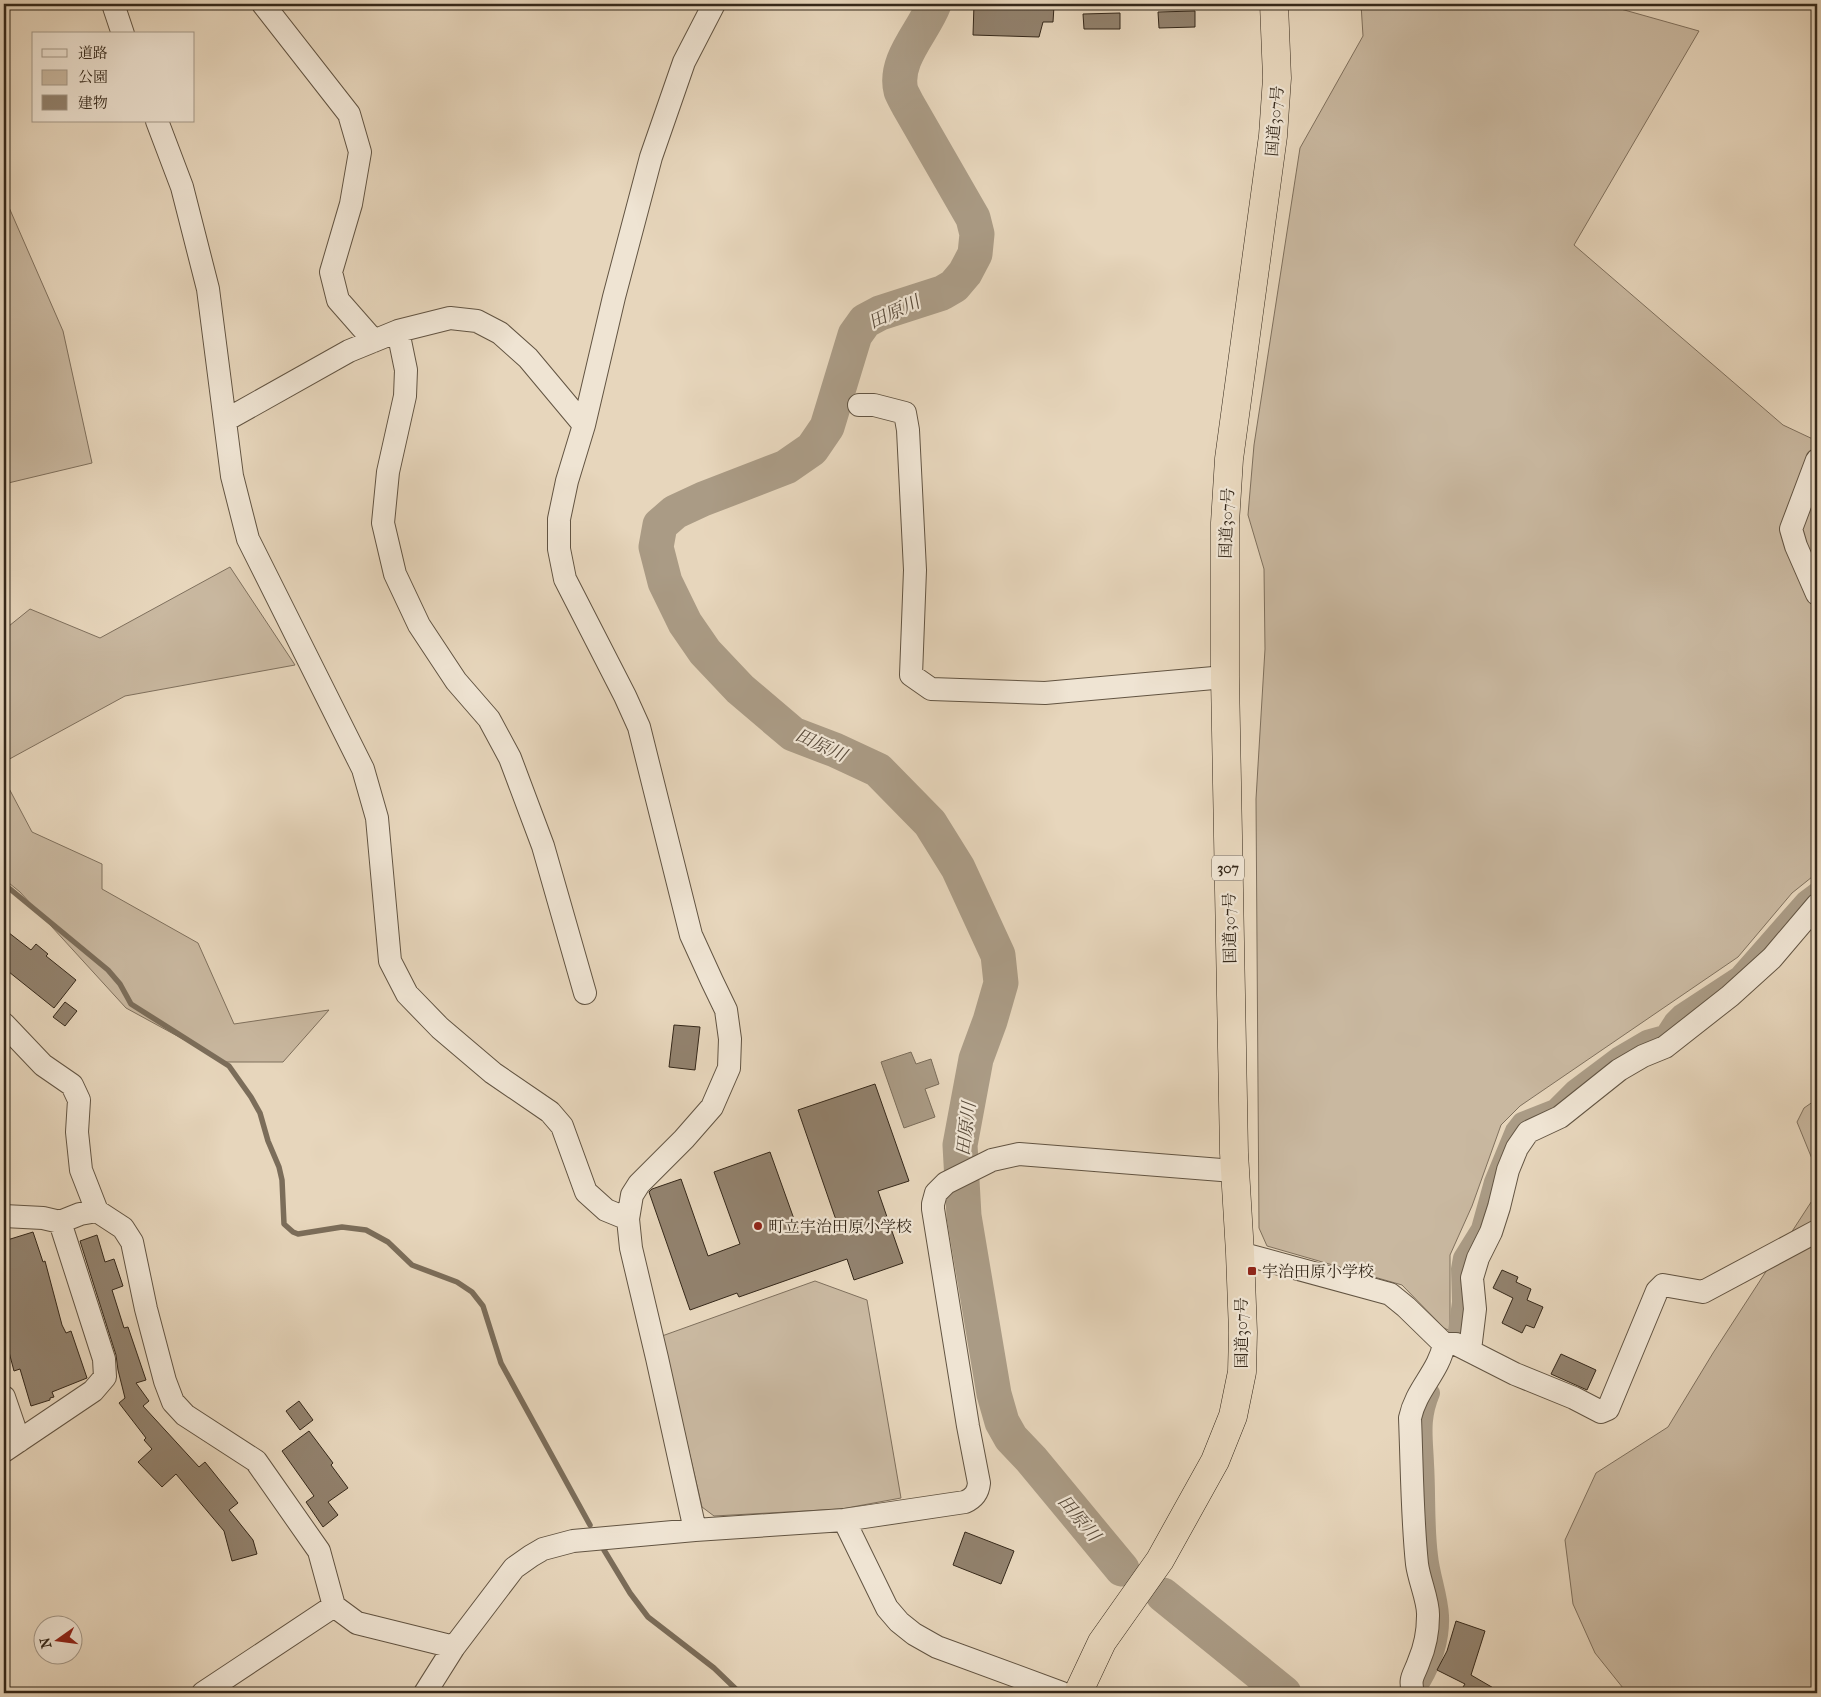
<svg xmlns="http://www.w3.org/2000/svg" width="1821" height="1697" viewBox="0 0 1821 1697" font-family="'IM FELL French Canon','Noto Serif JP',serif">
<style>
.green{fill:#c9b8a0;stroke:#7f705d}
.water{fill:#aa9b85;stroke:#7b6d5a}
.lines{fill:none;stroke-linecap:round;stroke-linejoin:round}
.stream{stroke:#7b6d5a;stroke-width:5.5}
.canal{stroke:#aa9b85;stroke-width:20}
.river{stroke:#aa9b85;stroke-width:35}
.building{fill:#92826e;stroke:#35281a}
.minor-casing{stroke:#625442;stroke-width:24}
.highway-casing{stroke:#35281a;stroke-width:29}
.minor{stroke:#efe4d3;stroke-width:22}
.highway{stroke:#e7d6bc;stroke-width:28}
.poi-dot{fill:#8f2418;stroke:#efe4d3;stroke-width:2}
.labels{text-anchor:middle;stroke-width:4.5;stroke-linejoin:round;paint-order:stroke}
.shield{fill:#efe4d3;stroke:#6d6052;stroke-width:1}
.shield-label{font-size:15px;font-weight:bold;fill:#35281a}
.street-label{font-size:16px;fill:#35281a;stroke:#efe4d3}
.poi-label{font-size:16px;fill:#35281a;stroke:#efe4d3;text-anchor:start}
.water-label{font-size:18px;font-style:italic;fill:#584a3a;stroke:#efe4d3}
</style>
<rect width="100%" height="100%" fill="#e7d6bc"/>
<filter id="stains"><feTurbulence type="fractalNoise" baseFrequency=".004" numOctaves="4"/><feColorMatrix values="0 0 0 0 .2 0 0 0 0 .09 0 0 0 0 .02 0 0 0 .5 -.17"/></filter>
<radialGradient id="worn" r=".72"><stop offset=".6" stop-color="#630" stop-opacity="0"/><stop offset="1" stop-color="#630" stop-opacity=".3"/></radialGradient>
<path class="green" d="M1361 4H1603L1699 31 1574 245 1783 425 1817 441V873L1792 893 1738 957 1520 1106 1501 1125 1472 1206 1450 1255V1331L1444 1328 1402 1285 1267 1246 1259 1228 1256 799 1265 649 1264 569 1248 515 1254 445 1300 148 1363 36Z
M4 196 63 331 92 463 4 484Z
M230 567 295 665 125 696 4 762V630L30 609 100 638Z
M4 779 32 832 102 864V889L198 943 234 1024 329 1010 283 1062H225L126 1008 20 892 4 879Z
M1817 1099V1171L1797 1122 1804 1108Z
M1817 1193V1693H1627L1595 1653 1573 1604 1565 1540 1596 1473 1668 1427 1713 1353Z
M815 1281 867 1300 901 1498 841 1509 714 1516 702 1507 662 1336Z"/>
<path class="water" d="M911 1052 916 1064 931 1059 939 1084 925 1089 935 1117 904 1128 881 1062Z"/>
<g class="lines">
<path class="stream" d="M4 884 108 970 120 984 131 1004 229 1066 251 1097 260 1113 268 1141 279 1167 282 1180 284 1224 293 1232 298 1234 342 1227 366 1230 388 1242 412 1265 457 1282 472 1292 483 1306 501 1363 590 1525
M604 1550 630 1593 648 1617 714 1668 740 1693"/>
<path class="canal" d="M1458 1332 1462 1302 1461 1269 1463 1258 1481 1229 1494 1182 1515 1131 1522 1122 1555 1109 1574 1090 1618 1057 1647 1040 1665 1035 1674 1021 1681 1014 1739 976 1805 901 1817 892
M1421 1681C1432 1662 1440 1639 1439 1616 1438 1596 1430 1576 1428 1556 1424 1525 1426 1495 1424 1464 1423 1437 1419 1419 1430 1393"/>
<path class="river" d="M934 4C924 31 893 60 901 91 903 96 906 101 908 105L973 218 977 234 975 254 965 273 954 286 942 293 880 313 865 321 855 335 827 427 812 449 786 467 703 499 675 512 660 525 656 547 665 582 685 623 705 652 740 689 793 734 835 750 878 770 930 823 958 868 998 955 1001 983 990 1021 976 1059 960 1145 964 1216 994 1394 1002 1422 1011 1438 1031 1459 1122 1569
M1163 1595 1284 1693"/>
</g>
<path class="building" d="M974 4H1039L1054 6 1053 22H1043L1039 37 973 35Z
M1195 11V27L1159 28 1158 12Z
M1120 13V29H1084L1083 14Z
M4 929 31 950 36 944 48 954 46 956 76 980 54 1008 4 968Z
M65 1002 77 1011 65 1026 53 1017Z
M674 1025 700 1027 695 1070 669 1067Z
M875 1084 909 1181 878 1191 903 1263 854 1280 847 1259 739 1297 737 1293 690 1310 649 1192 652 1189 681 1179 708 1256 740 1244 714 1172 770 1152 799 1233 836 1220 798 1110Z
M33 1232 43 1262 45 1261 62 1325 66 1333 71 1331 87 1378 52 1392 54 1397 50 1398V1400L31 1406 20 1369 14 1371 4 1333V1241Z
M97 1235 105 1262 114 1259 123 1286 112 1290 124 1328 128 1327 146 1380 136 1383 149 1401 143 1406 199 1467 205 1462 238 1503 229 1510 253 1540 257 1554 232 1561 224 1531 176 1474 162 1487 138 1462 152 1449 144 1440 146 1438 119 1403 125 1398 118 1370 116 1355 80 1241Z
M1502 1270 1518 1277 1516 1282 1531 1289 1527 1300 1543 1307 1534 1328 1526 1325 1522 1333 1502 1323 1513 1298 1493 1288Z
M1561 1354 1596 1370 1587 1390 1551 1374Z
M299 1401 313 1420 300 1430 286 1411Z
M309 1431 333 1463 331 1465 348 1488 328 1502 338 1515 323 1527 306 1502 314 1496 282 1451Z
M965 1532 1014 1551 1001 1584 953 1565Z
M1456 1621 1485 1631 1471 1675 1502 1693H1459L1465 1684 1437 1670 1447 1651Z"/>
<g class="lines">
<g class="minor-casing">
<path id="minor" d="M113 4 123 34
M263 4 349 114 360 152 351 204 331 272 338 300 374 341
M157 121 182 187 208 289 232 476 248 539 363 769 377 818 390 961 407 994 440 1028 493 1073 550 1112 562 1126 586 1192 606 1210 628 1219
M398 331 406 370 405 396 388 472 383 523 395 574 419 625 456 681 489 719 510 758 543 846 585 993
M859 405H874L905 413 908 430 915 570 911 675 931 689 1045 693 1225 677
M226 420 349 351 398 331 450 318 477 321 500 333 528 358 584 425
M1817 460 1791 529 1796 546 1817 594
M4 1024 43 1065 72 1085 79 1100 77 1132 81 1170 97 1211 123 1228 132 1242 146 1309 165 1381 173 1402 185 1415 256 1461 319 1551 334 1606 357 1623 454 1647
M4 1216 43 1218 60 1222 80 1214 97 1211
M1240 1253 1390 1294 1406 1307 1444 1344H1456L1515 1374 1574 1398 1601 1412 1608 1409 1657 1291 1663 1285 1703 1292 1817 1231
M1470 1350 1475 1309 1472 1278 1478 1258 1491 1232 1499 1207 1508 1170 1517 1148 1528 1132 1560 1117 1619 1070 1643 1056 1665 1047 1730 996 1772 958 1817 905
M4 1397 19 1441
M4 1451 93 1391 105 1377 104 1359 60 1222
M844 1520 887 1608 899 1622 914 1634 937 1647 1062 1693
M695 1530 657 1358 631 1248 628 1219 632 1195 639 1184 684 1139 712 1107 729 1068 730 1039 726 1010 712 981 691 935 639 727 625 696 565 579 559 549V519L567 481 584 425 614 297 651 157 684 62 714 4
M203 1693 334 1606
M425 1693 454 1647 514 1568 531 1556 543 1549 573 1541 695 1530 844 1520 965 1502C974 1498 978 1493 979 1483L968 1426 933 1209V1204L936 1193 946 1183 992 1160 1019 1154 1234 1171
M1413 1693C1409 1677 1414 1676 1419 1661 1425 1647 1428 1631 1428 1616 1429 1602 1419 1580 1417 1564 1412 1516 1412 1467 1410 1418 1416 1389 1439 1372 1444 1344"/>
</g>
<g class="highway-casing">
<path id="highway" d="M1078 1693 1102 1642 1160 1560 1215 1461 1233 1416 1242 1372 1243 1332 1240 1253 1234 1153 1225 677V523L1229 459 1273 136 1277 78 1274 4"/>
</g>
<use href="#minor" class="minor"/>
<use href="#highway" class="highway"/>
</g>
<g class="poi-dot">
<circle cx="758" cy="1226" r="5"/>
<rect x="1247" y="1266" width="10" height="10" rx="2.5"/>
</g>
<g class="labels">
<rect class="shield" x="1212" y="855.5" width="32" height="25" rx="4"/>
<g class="shield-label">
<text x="1228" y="873">307</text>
</g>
<g class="street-label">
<text transform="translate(1274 121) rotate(-85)" y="6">国道307号</text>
<text transform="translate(1226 523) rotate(-88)" y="6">国道307号</text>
<text transform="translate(1229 928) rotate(-91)" y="6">国道307号</text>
<text transform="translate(1241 1333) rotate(-90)" y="6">国道307号</text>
</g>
<g class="poi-label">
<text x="768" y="1232">町立宇治田原小学校</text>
<text x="1262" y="1277">宇治田原小学校</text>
</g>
<g class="water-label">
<text transform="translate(894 312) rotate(-25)" y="6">田原川</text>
<text transform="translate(821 745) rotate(25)" y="6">田原川</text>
<text transform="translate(966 1129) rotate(-83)" y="6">田原川</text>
<text transform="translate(1079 1518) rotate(50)" y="6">田原川</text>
</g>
</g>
<rect width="1821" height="1697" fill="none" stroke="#e7d6bc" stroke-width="20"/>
<rect x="5" y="5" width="1811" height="1687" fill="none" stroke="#35281a" stroke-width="2.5"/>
<rect x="10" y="10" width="1801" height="1677" fill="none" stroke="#35281a"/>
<rect x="32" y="32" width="162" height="90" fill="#efe4d3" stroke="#a59989"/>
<rect x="42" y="49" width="25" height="8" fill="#efe4d3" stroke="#a59989"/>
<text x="78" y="58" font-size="15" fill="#35281a">道路</text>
<rect x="42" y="70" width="25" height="15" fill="#c9b8a0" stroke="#a59989"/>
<text x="78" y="82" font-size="15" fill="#35281a">公園</text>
<rect x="42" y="95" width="25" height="15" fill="#92826e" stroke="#a59989"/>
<text x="78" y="108" font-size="15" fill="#35281a">建物</text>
<g transform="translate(58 1640) rotate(256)"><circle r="24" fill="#efe4d3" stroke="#a59989"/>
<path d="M0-4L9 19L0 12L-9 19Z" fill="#8f2418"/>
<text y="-8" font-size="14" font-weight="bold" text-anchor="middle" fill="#35281a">N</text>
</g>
<rect width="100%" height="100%" filter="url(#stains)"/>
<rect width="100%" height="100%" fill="url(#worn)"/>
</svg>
